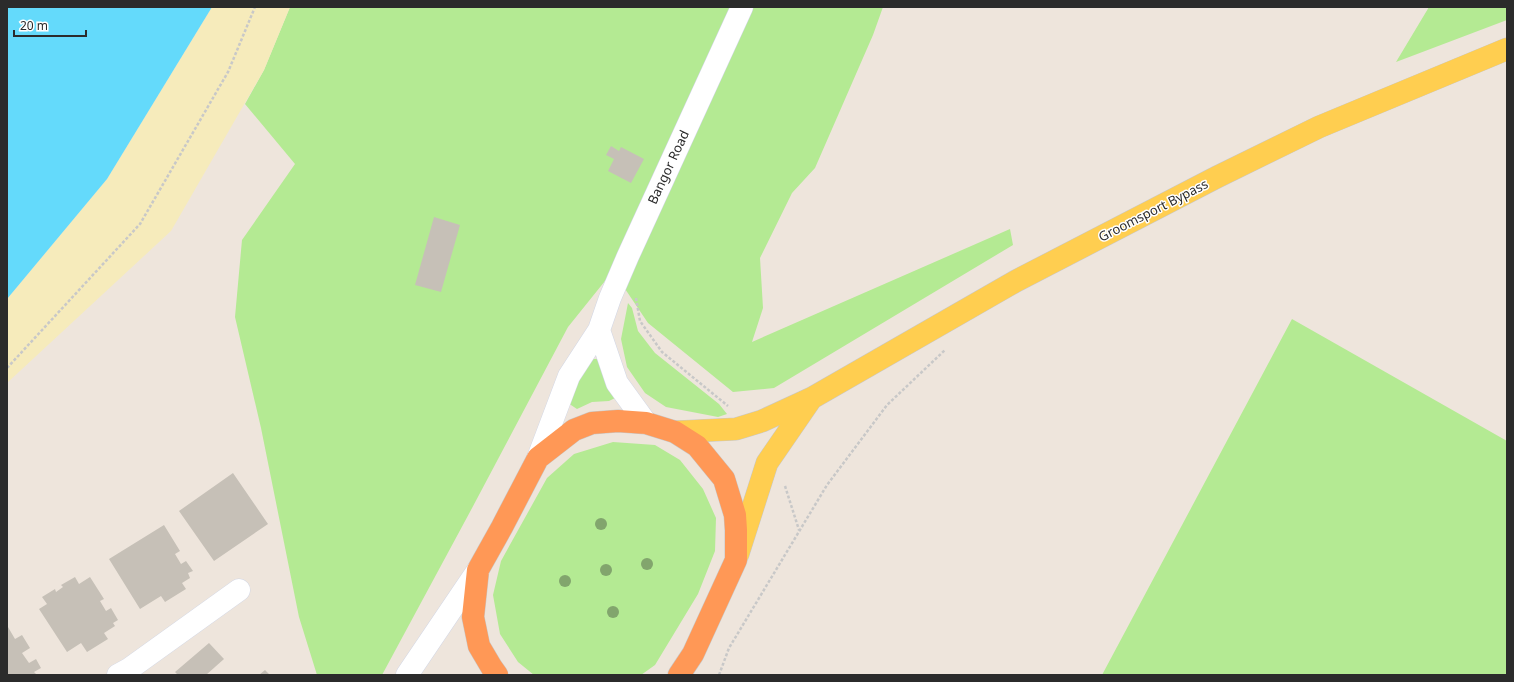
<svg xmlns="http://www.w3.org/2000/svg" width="1514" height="682" viewBox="0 0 1514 682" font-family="'Noto Sans',sans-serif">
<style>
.green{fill:#b4ea93}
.sand{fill:#f6ebbb}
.water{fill:#64dafb}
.building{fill:#c6c0b7}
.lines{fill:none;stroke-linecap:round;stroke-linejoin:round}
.street-casing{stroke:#d1d6e5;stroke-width:23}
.secondary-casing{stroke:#d1d6e5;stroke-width:23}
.primary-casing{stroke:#c8c8c8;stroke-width:23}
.highway-casing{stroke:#c8c8c8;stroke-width:23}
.path{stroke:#c8c8c8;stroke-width:2.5;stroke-dasharray:3 2;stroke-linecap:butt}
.street{stroke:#fff;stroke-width:22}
.secondary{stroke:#fff;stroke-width:22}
.primary{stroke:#ffce50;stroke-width:22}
.highway{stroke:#ff9856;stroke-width:22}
.tree{fill:#82a56d}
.labels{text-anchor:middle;stroke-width:3;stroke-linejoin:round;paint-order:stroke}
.street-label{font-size:13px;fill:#2b2b2b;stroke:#fff}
</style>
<rect width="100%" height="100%" fill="#eee5dc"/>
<path class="green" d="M290 7H883L873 35 815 168 792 193 760 258 763 308 752 342 1010 229 1013 245 774 388 733 392 648 323 613 271 568 327 471 510 382 675H317L299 617 261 428 235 317 242 240 295 164 245 104 264 70Z
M1429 7H1507V20L1396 62Z
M628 303 632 308 638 331 655 353 719 404 727 414 718 417 666 407 645 393 627 367 621 339Z
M1292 319 1507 441V675H1102Z
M587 359H600L615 398 609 401 592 402 577 409 568 403Z
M613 442 655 445 680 460 703 489 716 518 715 551 698 594 655 665 641 675H534L518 662 500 634 493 595 501 561 547 478 574 454Z"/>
<path class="sand" d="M212 7H290L264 70 171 231 7 383V299L107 179Z"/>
<path class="water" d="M7 7H212L107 179 7 299Z"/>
<path class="building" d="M611 146 619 151 621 147 644 159 631 183 608 171 614 159 606 155Z
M434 217 460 225 441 292 415 285Z
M233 473 268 524 214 561 179 511Z
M164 525 180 551 175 554 181 564 186 561 193 571 188 573 190 578 182 583 186 589 165 602 161 596 140 609 109 559Z
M75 577 79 584 90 577 104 599 100 601 106 611 111 608 118 620 113 623 115 626 104 633 108 639 87 652 81 643 67 652 39 609 47 604 42 597 55 589 56 592 63 587 61 585Z
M8 627 15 639 22 635 30 648 22 653 29 663 36 659 41 668 34 672 36 674 34 675H7Z
M209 643 224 659 206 675H178L175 672Z
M265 670 270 675H259Z"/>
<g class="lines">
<g class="street-casing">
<path id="street" d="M118 675 129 669 239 590"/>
</g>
<g class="secondary-casing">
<path id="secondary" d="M599 330 617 383 646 423
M538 458 569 376 599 330 610 298 628 256 742 7
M407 675 478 570"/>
</g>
<g class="primary-casing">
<path id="primary" d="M675 432 736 429 762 421 812 398 1016 281 1217 177 1319 127 1507 49
M738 554 767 463 811 399"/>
</g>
<g class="highway-casing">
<path id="highway" d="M497 675 492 668 479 646 473 617 478 570 502 527 538 458 574 430 592 423 618 421 646 423 675 432 697 446 724 479 735 515 736 530V560L693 654 679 675"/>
</g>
<path class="path" d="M636 298 640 321 662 352 728 406
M7 368 140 224 228 72 255 7
M785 486 799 530
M719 675 729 648 827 485 887 405 945 350"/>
<use href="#street" class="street"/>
<use href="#secondary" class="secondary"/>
<use href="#primary" class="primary"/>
<use href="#highway" class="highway"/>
</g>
<g class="tree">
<circle cx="601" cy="524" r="6"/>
<circle cx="647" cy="564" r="6"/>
<circle cx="606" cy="570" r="6"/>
<circle cx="565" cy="581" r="6"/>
<circle cx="613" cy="612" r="6"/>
</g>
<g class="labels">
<g class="street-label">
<text transform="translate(668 167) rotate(-65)" y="5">Bangor Road</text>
<text transform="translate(1153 210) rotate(-27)" y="5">Groomsport Bypass</text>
</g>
</g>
<rect width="1514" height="682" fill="none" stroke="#2b2b2b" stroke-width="16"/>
<path d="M14 30v6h72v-6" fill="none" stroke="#2b2b2b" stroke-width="2"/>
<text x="20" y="30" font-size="12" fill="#2b2b2b" stroke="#ffffff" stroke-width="3" paint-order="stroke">20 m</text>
</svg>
